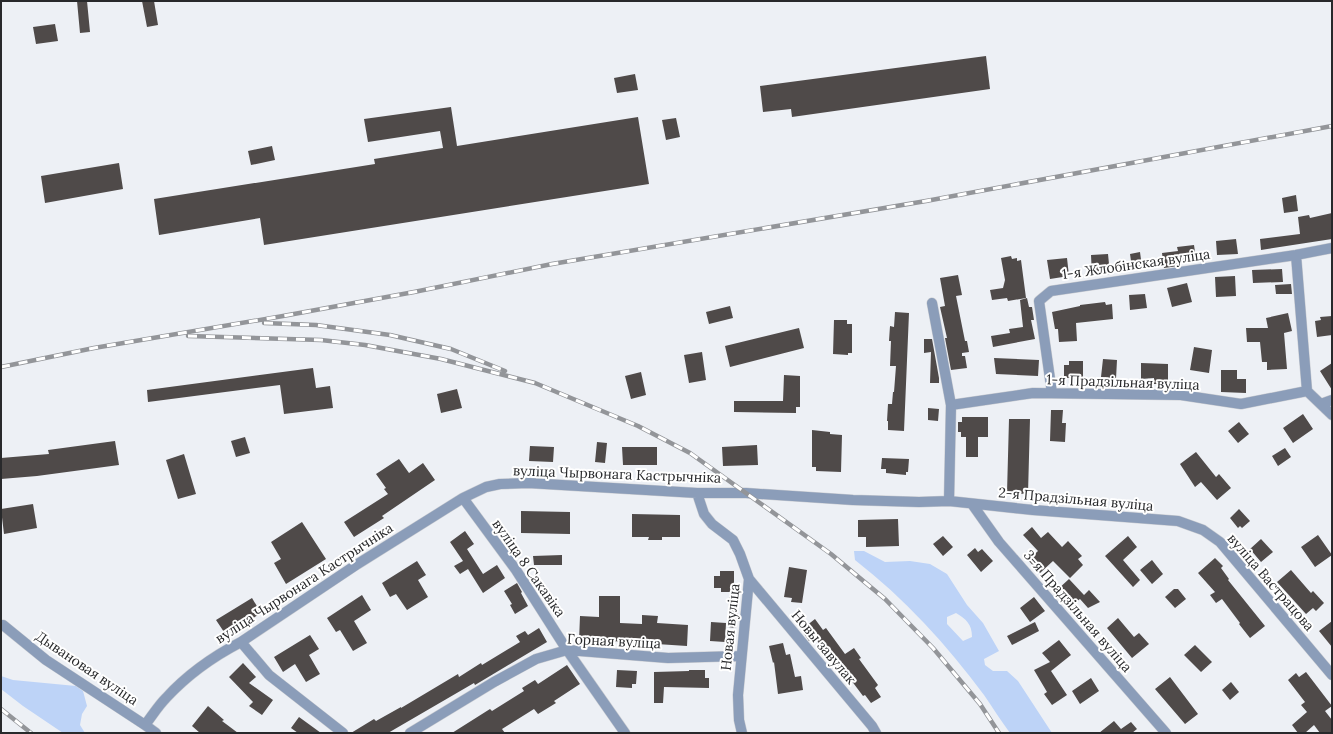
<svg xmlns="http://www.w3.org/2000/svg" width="1333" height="734" viewBox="0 0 1333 734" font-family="Lora,serif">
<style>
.green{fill:#bdd3f7;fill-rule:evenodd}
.building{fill:#4f4a49}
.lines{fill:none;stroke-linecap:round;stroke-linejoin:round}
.minor-casing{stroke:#caccd1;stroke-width:11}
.minor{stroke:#8b9db9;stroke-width:10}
.rail-casing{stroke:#939599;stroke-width:4.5}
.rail{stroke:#fff;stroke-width:3;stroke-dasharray:9;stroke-linecap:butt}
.labels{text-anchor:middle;stroke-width:4;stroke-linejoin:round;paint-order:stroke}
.street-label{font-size:14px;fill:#28292b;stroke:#fff}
</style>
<rect width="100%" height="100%" fill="#edf0f5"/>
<path class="green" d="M854 551H864L885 562 910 561 930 564 947 574 967 605 983 623 999 651 984 659 985 665 993 671H1007L1018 681 1052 733H1010C1001 721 993 708 984 695 947 645 904 598 855 560ZM956 613C966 619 972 624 972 637L963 641 947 624V617Z
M1 676 13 680 76 686 83 691 87 706 82 714 80 725 85 733H63L23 706 1 689Z"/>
<path class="building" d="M77 1H87L90 32 80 33Z
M142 1H154L158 25 147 27Z
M55 24 58 41 36 44 33 27Z
M986 56 990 89 792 117 791 109 763 112 760 86Z
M635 74 638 90 617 93 614 78Z
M451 107 457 146 638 117 649 184 264 245 260 218 159 235 154 199 375 164 374 159 443 148 440 131 368 142 364 119Z
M676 118 680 137 666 140 662 120Z
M272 146 275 160 251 165 248 151Z
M119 163 123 189 45 203 41 176Z
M1296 195 1298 211 1284 213 1282 198Z
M1332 213V239L1261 250 1260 239 1300 234 1298 217 1309 215 1310 218Z
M1236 239 1238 254 1217 255 1216 241Z
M1194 245 1196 259 1177 262 1178 266 1164 268 1162 253 1178 251 1177 247Z
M1140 252 1142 267 1132 268 1130 254Z
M1108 254 1110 274 1092 276 1091 255Z
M1011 256 1012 259 1017 258V261L1021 260 1026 298 1008 301 1007 298 992 300 990 290 1003 288 1005 280 1001 258Z
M1067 258 1069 276 1050 279 1047 260Z
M1282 269 1283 282 1253 283 1252 270Z
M958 275 962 295 956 296 965 341H967L969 352 962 353V356H965L967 368 951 370 945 338H947L940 307 945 306 940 278Z
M1235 276 1236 296 1216 297 1215 277Z
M1187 283 1192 302 1172 307 1167 288Z
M1291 284 1292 294H1276L1275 285Z
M1145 294 1147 308 1130 310 1129 295Z
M1027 298 1029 307H1032L1034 320H1031L1035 339 993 347 991 336 1010 333 1009 329 1023 327 1020 300Z
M1105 302 1106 305 1112 304 1113 319 1076 323 1077 341 1059 342 1058 329H1055L1052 312 1080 306V305Z
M730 306 733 318 709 324 706 312Z
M895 312 909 313 904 431 888 430V421H887L888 404H892L893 392H894L896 366H890L891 341H889L890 326 894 327Z
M1288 313 1292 331 1284 333 1287 369 1267 370V362H1262L1260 342H1247L1246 328H1268L1266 318Z
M1332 316V335L1317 337 1315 321 1321 320 1320 317Z
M834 320H847V324H852V353H848V355L833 354Z
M799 328 804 348 730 367 725 346Z
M924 339H932L939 378V383H930L931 352 924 353Z
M1194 347 1212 350 1209 373 1190 370Z
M702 352 706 380 689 383 684 355Z
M994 358 1039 360 1038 376 996 374Z
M1103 359 1117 360 1116 379 1101 377Z
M1069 361H1083V378H1064V365H1069Z
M1141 363 1168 364V384H1154V378L1141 379Z
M1332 363V390L1320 371Z
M313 368 316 388 330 386 333 408 284 414 280 385 148 402 147 390Z
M1221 370H1237V379H1246V393L1221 392Z
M641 372 646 395 631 399 625 376Z
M784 375 800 376V407H796V413L734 412V401H783Z
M457 389 462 408 441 413 437 394Z
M928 408 939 409 938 421 928 420Z
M1051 410H1063L1062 423H1066L1065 442 1050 441Z
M1303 414 1313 429 1293 443 1283 428Z
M962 417H988V437H978V457H966V437H961V432H958V422H962Z
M1009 419H1030L1028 494 1007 493Z
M1239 422 1249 434 1238 443 1228 431Z
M812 430 830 432V434L842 435 841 472 816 471V467H812Z
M245 437 250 453 236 457 231 441Z
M115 441 119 465 37 476 1 479V458L49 454 48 450Z
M597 442 607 443 605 463 595 462Z
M757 445 758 465 723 466 722 447Z
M530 446 554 447 553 462 529 461Z
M622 447H657V465H623Z
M1285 448 1291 457 1278 466 1272 456Z
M1196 452 1216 477 1219 474 1231 488 1217 500 1201 482 1195 487 1180 464Z
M184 454 196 494 178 499 166 460Z
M882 458 909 459 908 472H906V475L886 473V469H881Z
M399 459 409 473 423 463 435 480 382 516 384 518 354 537 344 522 388 494 384 489 386 488 376 474Z
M33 504 37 528 4 534 1 509Z
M1239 509 1250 521 1242 528 1240 526 1238 528 1230 518Z
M521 511 570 512V534L521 533Z
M632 514 680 515V537H662V540H648L649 537H632Z
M898 519 899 546 866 547V537H858V520Z
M302 522 326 559 286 584 274 563 281 559 271 542Z
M1032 527 1041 538 1048 532 1062 547 1068 541 1082 556 1078 559 1083 565 1070 578 1053 561 1040 573 1028 560 1038 551 1023 535Z
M465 531 474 544 467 549 483 574 497 565 505 578 483 593 468 569 460 574 454 566 463 561 450 542Z
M1318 535 1332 555 1315 567 1301 547Z
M943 536 953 547 943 556 933 544Z
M1128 536 1137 547 1123 560 1140 580 1133 587 1105 556Z
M1261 539 1273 552 1261 562 1250 549Z
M975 548 978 552 982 549 993 561 981 572 967 555Z
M562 555V565H534L533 556Z
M1215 558 1223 566 1221 568 1229 579 1228 580 1265 626 1250 638 1239 624 1240 623 1222 599 1216 603 1210 595 1215 592 1198 573Z
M1152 560 1163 574 1152 584 1140 570Z
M417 561 426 575 418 580 428 597 407 610 396 594 390 597 382 583Z
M789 567 807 570 802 603 791 602 792 598 784 597Z
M1291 570 1311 593 1313 591 1324 603 1316 611 1313 608 1306 614 1277 582Z
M720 571H734V592H721V588H714V576H720Z
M1069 579 1084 595 1089 590 1100 602 1088 608 1080 599 1070 606 1057 590Z
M517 583 522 592 521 593 528 606 515 614 510 605 512 604 504 591Z
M1174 589H1178L1186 599 1175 608 1165 597Z
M362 595 371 610 354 621 367 643 353 651 340 630 336 632 327 618Z
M599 596H620V623L642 624V615L658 616 657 623 688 625 687 646 596 640 579 641 580 616 599 617Z
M729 597 739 598 736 628 728 627Z
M1034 597 1045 611 1030 622 1020 608Z
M252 598 261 613 226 635 216 620Z
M1118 618 1134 637 1139 633 1149 644 1132 658 1107 628Z
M815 619 823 630 826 628 845 654 854 648 861 658 859 659 878 685 875 688 881 697 871 703 865 695 863 696 848 676 847 677 822 644 820 645 815 637 809 641 803 632 808 629 806 626Z
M1332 621V647L1319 631Z
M711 622 726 623 725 642 710 641Z
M1035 622 1039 631 1012 645 1007 636Z
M539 628 547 642 475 685 474 683 388 733H351L374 719 376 721 401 707V708L458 674 459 677 481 663 482 665 520 642 516 636 525 631 528 635Z
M310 635 319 649 309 655 320 674 306 682 295 664 283 672 274 657Z
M1059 640 1071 655 1051 671 1067 695 1052 705 1044 694 1047 692 1034 670 1050 662 1042 653Z
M783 643 786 655 790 654 795 677 801 676 803 690 778 694 774 662 773 663 769 646Z
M1195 645 1212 662 1201 672 1184 655Z
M243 663 256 677 249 683 273 700 262 715 249 706 253 702 229 677Z
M567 665 580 684 554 701 556 703 538 714 534 709 502 729 505 733H452L490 709 492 711 524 691 522 688 535 680 538 684Z
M617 670 637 671 636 684H632V688L616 687Z
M689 670H705V678H709V688L664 687 663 703H654V672L689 671Z
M1306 672 1332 706 1325 711 1332 720V733H1320L1314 725 1305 733H1298L1292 725 1307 712 1301 705 1305 702 1288 680 1296 673 1299 677Z
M1170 677 1198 714 1185 724 1155 689Z
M1091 678 1099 691 1080 704 1072 691Z
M1231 682 1239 692 1230 700 1222 690Z
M208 706 224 720 222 721 238 733H200L192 726Z
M299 717 321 733H298L291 728Z
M1114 721 1121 729 1131 722 1137 729 1132 733H1099Z"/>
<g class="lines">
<g class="minor-casing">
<path id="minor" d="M1296 255 1307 391
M932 303 951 405 949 501
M1052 393 1039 301 1051 291 1296 255 1332 248
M1321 404 1332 400
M951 405 1033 393 1181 395 1241 404 1307 391 1332 415
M697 493 704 514 712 524 733 540 740 554 749 579 738 695 739 720 742 733
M463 498 516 570 567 650 625 733
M972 504 999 542 1166 733
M749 579 872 726 876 733
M3 625 46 660 145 725 156 733
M241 642 269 675 343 733
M145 725C152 716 158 706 166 698 187 675 214 656 241 642L356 565 463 498 486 487 500 484 528 483 697 493H746L853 500 919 502 949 501 1033 510 1178 521 1203 530 1220 542 1332 675
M410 733 494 682 536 659 567 650 668 658 741 656"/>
</g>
<use href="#minor" class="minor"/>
<g class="rail-casing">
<path id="rail" d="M264 323 316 325 390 335 451 349 505 371
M188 336 321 340 365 345 441 359 535 383 638 426 690 453 831 554 885 599 933 648 980 704 999 733
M1 367 94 348 283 316 414 292 552 264 926 201 1332 126
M1 709 31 733"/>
</g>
<use href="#rail" class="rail"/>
</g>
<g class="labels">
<g class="street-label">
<text transform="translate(1136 264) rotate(-8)" y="5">1-я Жлобінская вуліца</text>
<text transform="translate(1123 382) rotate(2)" y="5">1-я Прадзільная вуліца</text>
<text transform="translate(617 474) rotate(2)" y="5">вуліца Чырвонага Кастрычніка</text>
<text transform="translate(1076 499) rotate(5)" y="5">2-я Прадзільная вуліца</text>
<text transform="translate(529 568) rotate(55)" y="5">вуліца 8 Сакавіка</text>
<text transform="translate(1271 582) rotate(49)" y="5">вуліца Вастрацова</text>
<text transform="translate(304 583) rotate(-33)" y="5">вуліца Чырвонага Кастрычніка</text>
<text transform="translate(1078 611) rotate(49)" y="5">3-я Прадзільная вуліца</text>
<text transform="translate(730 627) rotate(-84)" y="5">Новая вуліца</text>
<text transform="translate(614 641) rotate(3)" y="5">Горная вуліца</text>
<text transform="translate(824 647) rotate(50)" y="5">Новы завулак</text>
<text transform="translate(87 668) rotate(34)" y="5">Дывановая вуліца</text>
</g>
</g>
<rect width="1333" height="734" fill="none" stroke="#28292b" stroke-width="4"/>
</svg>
